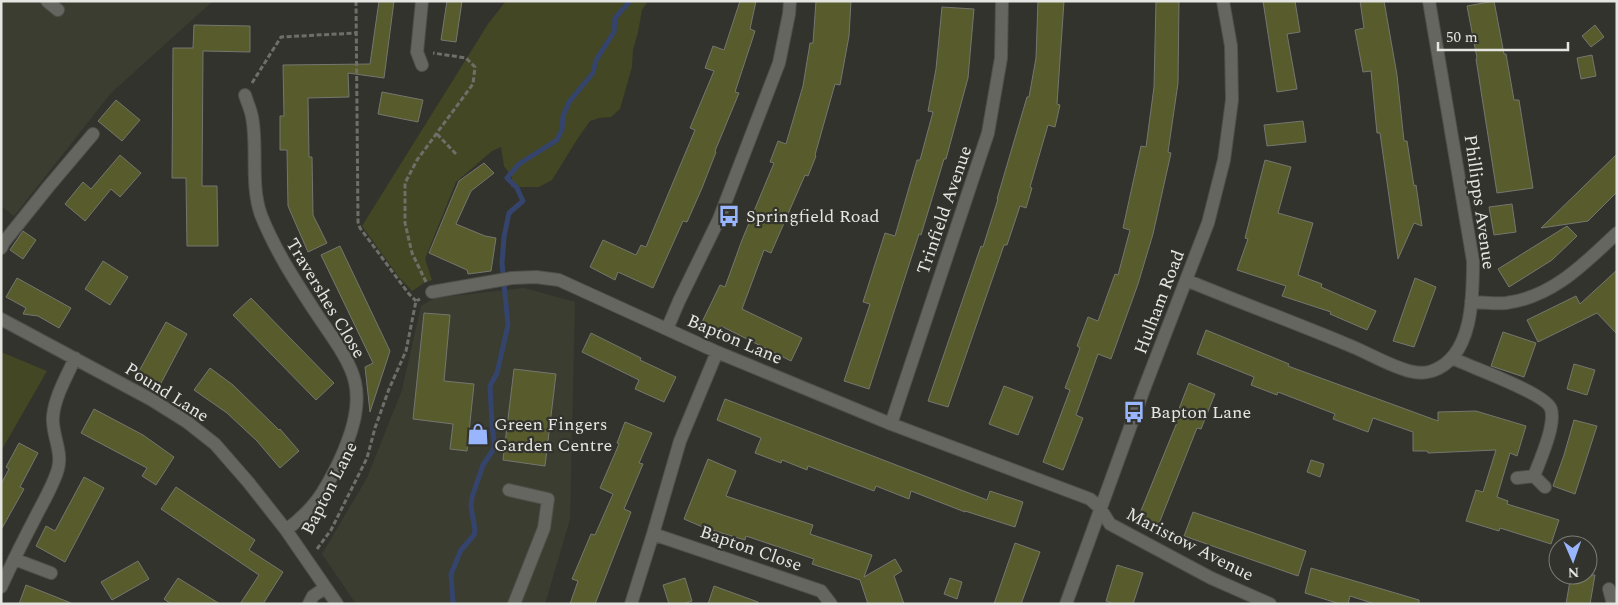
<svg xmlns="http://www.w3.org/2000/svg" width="1618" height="605" viewBox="0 0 1618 605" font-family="Spectral,serif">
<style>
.built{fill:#3c3d31}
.green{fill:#434723}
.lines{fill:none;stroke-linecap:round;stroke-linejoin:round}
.stream{stroke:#35446c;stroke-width:5}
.building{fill:#585c2c;stroke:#75766f}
.minor-casing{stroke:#4f504b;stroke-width:14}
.path{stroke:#6e6f69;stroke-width:3;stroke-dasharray:5 2.5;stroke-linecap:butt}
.minor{stroke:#65665f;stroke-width:12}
.labels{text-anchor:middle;stroke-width:4.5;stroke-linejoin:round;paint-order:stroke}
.street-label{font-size:18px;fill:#e5e6e2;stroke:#33332d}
.poi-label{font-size:18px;fill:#e5e6e2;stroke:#33332d;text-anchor:start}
</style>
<rect width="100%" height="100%" fill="#33332d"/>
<path class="built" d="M1 1H213L111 93 14 216 1 206Z
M524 288 575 302 570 519 545 604H356L322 554 367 478 402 390 421 306 435 298Z"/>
<path class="green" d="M506 1H648L642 10 638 32 633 50 632 67 620 109 611 117 599 118 590 121 578 138 552 180 539 187H511L512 177 504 166 501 147 492 151 456 182 425 259 432 280 424 283 412 291 399 277 362 226 488 24Z
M1 352 47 371 1 451Z"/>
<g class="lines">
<path class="stream" d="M453 604 451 574 461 550 474 535 475 530 471 507 472 497 483 465 495 447 492 425 490 386 497 373 508 325 502 263 504 237 509 213 523 201 517 188 507 178 519 164 557 140 562 129 563 116 569 102 593 73 596 60 614 32 615 18 630 1"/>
</g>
<path class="building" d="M379 1H394L384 78 348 73 349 97 308 98 309 157H312L313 215 327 243 308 252 288 206 287 150H280V116H284L283 65 370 64Z
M447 1H462L456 42 441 40Z
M740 1H756L750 29 755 31 735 92 739 93 715 151 716 152 702 188 687 222 683 221 653 288 618 272 615 280 590 267 603 240 636 255 641 245 646 247 695 130 690 128 714 71 705 68 713 46 724 50Z
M816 1H851L849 36 840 85 835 84 815 155 816 156 808 176 805 175 771 253 764 250 742 309 802 338 791 361 721 326 719 330 702 322 720 285 725 287 742 240 774 163 770 162 778 141 786 144 803 86 810 43H813Z
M1038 1H1064L1057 104 1060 105 1055 127 1048 125 1030 187 1032 188 1026 208 1020 206 1007 245H1004L948 407 928 401 981 246 983 247 998 199H997L1027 97H1029L1036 58Z
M1156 1H1179L1178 83 1168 152 1171 153 1153 234 1138 284 1111 359 1098 354 1076 415 1083 418 1063 470 1043 462 1070 390 1065 388 1080 348 1077 346 1088 317 1098 321 1115 274 1118 275 1130 230 1123 228 1141 146 1146 147 1154 87Z
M1263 1H1295L1300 32 1287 34 1297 89 1277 92Z
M1360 1H1384L1397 75 1404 141H1407L1414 186 1416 185 1422 226 1414 223 1398 259 1380 133H1377L1371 71 1363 72 1355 30 1364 28Z
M1494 1 1504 54H1506L1514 100H1519L1533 188 1497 193 1476 59 1477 58 1467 6Z
M942 7 974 9 968 78 946 159H944L921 235 919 234 869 389 844 381 870 304 863 302 885 233 895 236 917 160H920L933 112 928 111 936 69Z
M194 25 250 26V52L203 51 202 186H217L218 246H187L186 178H172L173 48H193Z
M1595 25 1604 37 1591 47 1582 36Z
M1592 55 1596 76 1581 79 1577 58Z
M382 92 423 100 418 122 378 114Z
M116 100 140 120 122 141 98 121Z
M1303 121 1306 142 1267 146 1264 125Z
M1617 154V192L1588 221 1541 228Z
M120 155 141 173 120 197 111 189 85 221 65 204 83 182 91 189Z
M1265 160 1291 167 1278 213 1313 223 1298 275 1322 284 1321 287 1376 311 1367 330 1330 314 1331 312 1282 296 1286 286 1237 270 1248 239 1245 238Z
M484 163 494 173 471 191 456 224 485 236 496 238 491 271 468 274 467 270 429 253 459 181Z
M1512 204 1516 232 1494 235 1489 207Z
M1567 226 1577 236 1552 260 1509 287 1498 269Z
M23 231 36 240 23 259 10 250Z
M340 246 390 351 370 412 365 367 373 363 321 255Z
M103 261 128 277 110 305 85 289Z
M1617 270V334L1597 313 1538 342 1527 320 1576 296 1580 304Z
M17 278 71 308 59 328 38 316 23 314 26 308 6 297Z
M1415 278 1436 287 1414 347 1393 341Z
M251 298 334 383 316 400 233 315Z
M424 313 450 315 444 381 474 384 467 451 450 449 453 424 413 419Z
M166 322 187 334 160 385 138 373Z
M1206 330 1289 364 1288 366 1438 421V412L1476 411 1526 426 1517 456 1510 453 1497 497 1508 501 1507 504 1559 520 1551 544 1500 528 1499 531 1466 521 1476 490 1483 492 1496 450 1428 453 1427 451H1413V432L1373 418 1368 432 1333 419 1335 414 1278 392 1277 395 1251 385 1254 377 1197 354Z
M1503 332 1536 343 1524 377 1491 366Z
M591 333 641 358 640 360 676 377 664 402 635 389 639 380 582 352Z
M1574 364 1595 370 1587 395 1567 389Z
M210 368 233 385 279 430 280 429 299 451 280 468 257 441 227 413 194 390Z
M514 369 556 374 545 466 503 460Z
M1189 383 1215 394 1201 429 1197 428 1158 526 1138 518 1178 420 1175 419Z
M1004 386 1033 397 1018 435 989 424Z
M725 399 987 500 990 491 1023 502 1015 527 965 511V512L911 491 909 499 876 486 874 491 808 466 807 470 782 460 781 463 755 453 761 438 717 420Z
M94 409 143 435 174 457 156 485 142 476 147 468 81 433Z
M1574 420 1597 426 1575 494 1553 486 1564 455Z
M625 422 652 433 639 463 643 464 624 509 631 512 595 604H570L578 581 572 579 591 534 595 535 613 494 600 488 619 444 617 443Z
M19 443 38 453 20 487 24 489 1 530V484L9 469 6 467Z
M708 459 736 471 726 496 813 525 810 534 872 555 864 577 895 559 902 571 894 576 904 604H868L860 580 812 564 814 559 746 536 745 540 705 528 684 519Z
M1311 460 1324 464 1320 477 1307 472Z
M84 477 104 488 65 562 36 546 46 526 55 531Z
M176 487 255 540 249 550 283 572 263 604H240L259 575 161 509Z
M1193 512 1306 551 1298 576 1184 536Z
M1015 543 1040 552 1021 604H994Z
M138 561 149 579 112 600 101 582Z
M1117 565 1143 573 1133 604H1114L1106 601Z
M1311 568 1419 600V604H1375L1350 596 1348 604H1340L1305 593Z
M1571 575H1595L1590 604H1566Z
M178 578 220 604H171L164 599Z
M685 578 692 601 682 604H669L663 585Z
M950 578 962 582 957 599 944 594Z
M26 585 71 603V604H19Z
M714 586 758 602V604H708Z"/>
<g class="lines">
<g class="minor-casing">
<path id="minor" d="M47 1 58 10
M422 65 417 52 422 1
M245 95C247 102 251 110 252 117 258 146 250 185 261 215 275 250 295 281 316 313 329 333 350 359 355 382 361 409 350 438 339 462 324 493 314 509 286 530
M1 248 4 242 49 186 93 134
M1186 280C1239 302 1293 322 1346 344 1367 352 1387 365 1409 371 1417 373 1424 374 1432 371 1473 357 1473 297 1473 261L1429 1
M432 292 512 278 536 277 559 280 717 352 891 424 1090 499 1100 508 1110 524 1211 578 1270 604
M1471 302C1483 302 1495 304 1506 303 1553 297 1585 263 1617 233
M1 319 152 400 187 422 215 444 249 483 286 530 337 604
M667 329 679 301 719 219 779 63 789 14 790 1
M1452 358C1470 367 1546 393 1551 409 1556 425 1540 460 1534 476
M891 424 988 133 1001 58 1002 1
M1517 478 1534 476 1545 487
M509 490 548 499 544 528 514 604
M653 534 821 591 831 604
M14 559 51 573
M1 587C12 563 23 541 35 518 43 502 53 486 58 469 63 451 51 433 53 416 55 396 67 376 75 358
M1609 589 1613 604
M309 604 313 596 325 588
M631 604 653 534 680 441 717 352
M1066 604 1144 389 1208 223 1224 160 1232 100 1231 46 1223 1"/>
</g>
<path class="path" d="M356 1 358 222 360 228 409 294 416 301
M252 83 281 37 356 33
M437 134 456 154
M426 282 412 253 405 223V183L417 160 473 84 475 67 466 58 433 53
M317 549 331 530 367 458 375 428 389 389 406 351 416 301 420 299"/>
<use href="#minor" class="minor"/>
</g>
<defs>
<g id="bus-bare" transform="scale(1.725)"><path d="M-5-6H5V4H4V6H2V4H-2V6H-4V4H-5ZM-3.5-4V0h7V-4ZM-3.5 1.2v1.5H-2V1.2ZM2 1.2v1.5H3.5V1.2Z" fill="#99b5fd" stroke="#33332d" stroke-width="2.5" paint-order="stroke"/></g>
<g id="shop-bare" transform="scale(1.725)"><path d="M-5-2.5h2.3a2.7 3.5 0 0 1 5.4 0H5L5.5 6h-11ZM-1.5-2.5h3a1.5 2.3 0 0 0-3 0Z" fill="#99b5fd" stroke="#33332d" stroke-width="2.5" paint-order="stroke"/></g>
</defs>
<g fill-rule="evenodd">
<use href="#bus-bare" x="729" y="216"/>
<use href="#bus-bare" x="1134" y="412"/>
<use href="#shop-bare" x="478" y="434"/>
</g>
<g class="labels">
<g class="street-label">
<text transform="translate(1480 202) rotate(82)" y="6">Phillipps Avenue</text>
<text transform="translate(944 210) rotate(-71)" y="6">Trinfield Avenue</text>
<text transform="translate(326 298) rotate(59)" y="6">Travershes Close</text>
<text transform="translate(1159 302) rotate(-69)" y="6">Hulham Road</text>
<text transform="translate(735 339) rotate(23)" y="6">Bapton Lane</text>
<text transform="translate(167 392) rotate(32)" y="6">Pound Lane</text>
<text transform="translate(329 488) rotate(-63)" y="6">Bapton Lane</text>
<text transform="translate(1190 544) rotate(27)" y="6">Maristow Avenue</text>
<text transform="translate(751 548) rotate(19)" y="6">Bapton Close</text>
</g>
<g class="poi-label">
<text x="746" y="222">Springfield Road</text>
<text x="1150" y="418">Bapton Lane</text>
<text x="494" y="430">Green Fingers<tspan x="494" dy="21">Garden Centre</tspan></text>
</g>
</g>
<rect width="1618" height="605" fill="none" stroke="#e5e6e2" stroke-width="5"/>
<g transform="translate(1573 560) rotate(178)"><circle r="24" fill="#33332d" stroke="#7a7b75"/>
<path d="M0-4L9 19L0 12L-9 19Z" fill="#99b5fd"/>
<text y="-8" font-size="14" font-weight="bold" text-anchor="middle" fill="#e5e6e2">N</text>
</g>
<path d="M1438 42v8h130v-8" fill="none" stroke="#e5e6e2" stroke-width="2.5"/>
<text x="1446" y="42" font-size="15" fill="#e5e6e2" stroke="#33332d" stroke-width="4" paint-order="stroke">50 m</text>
</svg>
